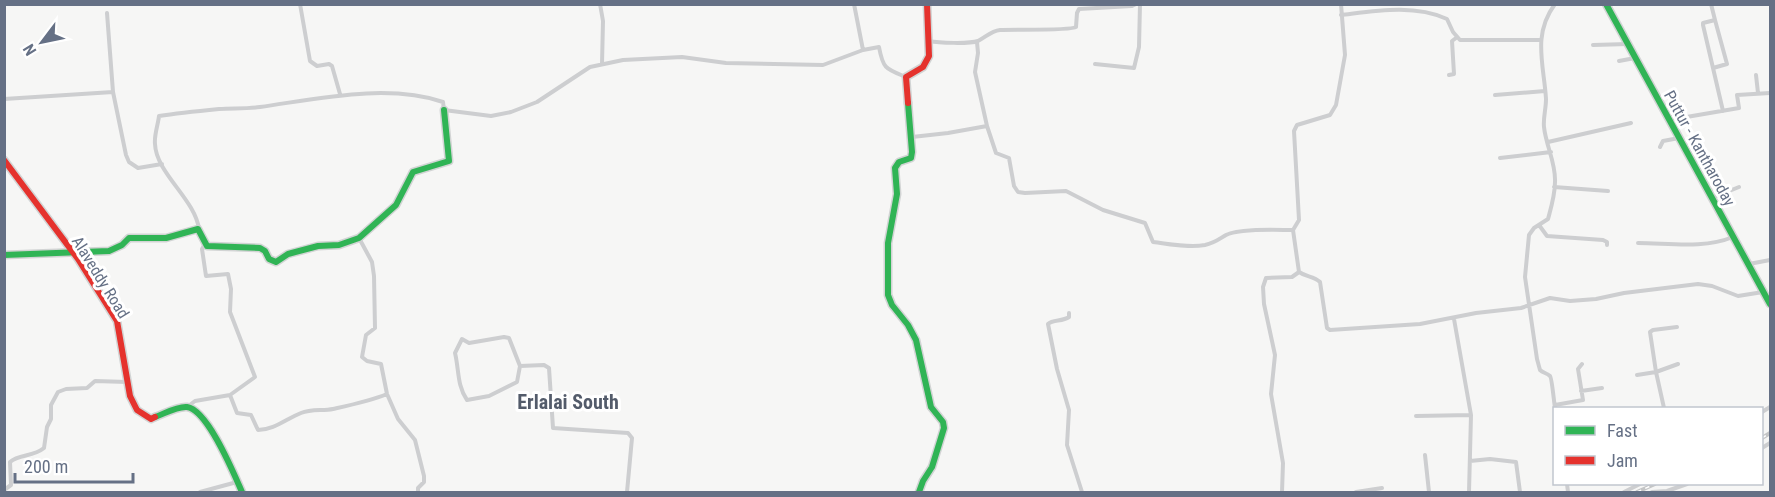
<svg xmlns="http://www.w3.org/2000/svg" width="1775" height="497" viewBox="0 0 1775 497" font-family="'Roboto Condensed',sans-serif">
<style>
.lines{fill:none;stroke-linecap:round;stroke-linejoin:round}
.fast-casing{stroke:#d2d4d4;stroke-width:9}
.jam-casing{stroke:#d2d4d4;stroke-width:9}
.street{stroke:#cdced0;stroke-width:4}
.fast{stroke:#30b455;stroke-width:6}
.jam{stroke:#e5322d;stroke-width:6}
.rail-casing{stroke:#c4c5c6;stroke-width:4}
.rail{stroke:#fff;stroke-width:1.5;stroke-dasharray:4.5;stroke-linecap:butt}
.labels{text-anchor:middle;stroke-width:6;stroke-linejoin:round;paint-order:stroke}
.street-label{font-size:16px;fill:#657085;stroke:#fff}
.quarter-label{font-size:20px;font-weight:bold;fill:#535b6a;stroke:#fff}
</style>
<rect width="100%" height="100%" fill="#f6f6f5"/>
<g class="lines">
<g class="fast-casing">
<path id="fast" d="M1606 4 1770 304
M908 103 912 152 911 158 899 162 895 168 897 194 888 243V295L892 305 908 325 916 340 931 407 943 422 944 428 932 467 923 481 919 492
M4 255 109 251 122 245 129 238H166L198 229 207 246 260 248 265 251 269 259 276 262 288 254 318 246 339 245 359 238 396 205 413 172 449 161 444 110
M155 417C164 414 177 406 187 407 208 410 234 474 242 492"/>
</g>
<g class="jam-casing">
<path id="jam" d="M908 103 906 77 923 67 929 56 927 4
M4 160 78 259 117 321 130 396 137 410 151 419 155 417"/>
</g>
<path class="street" d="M300 4 310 61 317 66 329 64 332 66 340 94
M600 4 603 21 602 64
M854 4 863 50 879 47C883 69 886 69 906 77
M1555 4C1532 35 1544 65 1546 99 1546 109 1543 118 1544 127 1546 146 1556 163 1555 182 1555 195 1551 208 1548 219L1534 228 1529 235 1525 277 1537 359 1540 370C1543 373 1547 373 1550 376 1552 378 1554 403 1555 408
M1711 4 1715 20
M107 13 113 92 126 155 129 162 138 168 162 164
M1341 15C1375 11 1414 4 1447 19L1453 32 1460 40H1541
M929 41C939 43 969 44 978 41 986 37 991 31 1000 30 1012 29 1071 31 1076 27L1077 13 1079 9 1132 6 1136 4
M977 42 978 53 975 72 987 126
M1593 45 1628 44
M1619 61 1635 58
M1095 64 1134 68 1139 47 1140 4
M1713 68 1727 64 1715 20 1703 23V25L1723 111
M1449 75 1454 74 1452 41 1456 38
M1756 75 1758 93
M1495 95 1545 91
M4 99 113 92
M1669 120 1739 108 1737 95 1770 93
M912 137 948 133 987 126 996 153 1009 158 1014 186 1018 192 1025 193 1066 191 1103 210 1145 223 1153 242C1170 244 1188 248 1205 245 1215 243 1219 239 1226 235 1240 228 1277 230 1293 230L1299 272C1306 277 1314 276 1320 282L1327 328 1330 330 1420 324 1476 313 1521 308 1550 298 1570 301 1596 299 1624 293 1698 284 1712 286 1738 296 1763 292
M1548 142 1631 123
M1660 147 1663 141 1679 138
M1500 158 1551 152
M1554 187 1608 191
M1712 198 1739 187
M1539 225 1547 236 1603 240 1607 242V245
M199 229C195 199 156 173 155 144 154 135 158 125 159 116 179 113 199 111 219 109 232 108 246 109 260 107 317 99 387 83 443 102L444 110 491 116 511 112 537 102 590 67 623 60 682 57 726 63 823 65 863 50
M1293 230 1299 220 1294 131 1297 125 1330 115 1336 105 1345 55 1341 4
M359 238 372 262 374 276 375 328 366 335 362 357 367 361 381 364 387 394 398 419 415 440 424 476V482L418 488V492
M1638 243C1668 243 1704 249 1733 237
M1749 264 1770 260
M1069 313V317C1062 322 1053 319 1048 324L1057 369 1069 410 1067 445 1082 492
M1454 319 1471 415 1469 492
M504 337 509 338 520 366 517 382 489 396 467 400C457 386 459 369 455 353L462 339 469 343Z
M520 366 544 365 549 368 553 428 628 433 632 438 627 492
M1637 375 1656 372 1650 332 1653 330 1677 327
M1581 391 1602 388
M230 395 237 413 251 415 258 430C274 430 286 419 301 413 311 409 323 411 333 409 351 405 370 401 387 394
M1555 405 1583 400 1578 369 1582 364
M187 407 195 401 230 395 255 377 230 312 231 289 228 274 206 276 202 249 205 244
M1664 408 1656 372 1678 364
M1762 412 1770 407
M1416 416 1471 415
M1762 448 1770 443
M1425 455 1429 492
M1470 461 1490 459 1516 462 1520 492
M1567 484 1568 492
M4 490 11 485 10 462C19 454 33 457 44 448L47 427 51 419V405L58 392 66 389 87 388 95 381 127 382
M200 492 237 482
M1282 492 1283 463 1271 394 1275 355 1264 304 1263 287 1266 278 1292 277 1299 272
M1356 492 1382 488
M1624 492 1640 484
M1652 492 1667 491 1687 484"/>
<use href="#fast" class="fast"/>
<use href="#jam" class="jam"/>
<g class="rail-casing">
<path id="rail" d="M1762 438 1770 433
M1637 492 1655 484"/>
</g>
<use href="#rail" class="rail"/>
</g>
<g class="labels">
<g class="street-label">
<text transform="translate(1700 148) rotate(61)" y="6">Puttur - Kantharoday</text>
<text transform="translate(101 277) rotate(58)" y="6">Alaveddy Road</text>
</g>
<g class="quarter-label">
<text x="568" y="409">Erlalai South</text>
</g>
</g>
<rect width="1775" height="497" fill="none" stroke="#657085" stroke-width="12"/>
<rect x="1553" y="407" width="210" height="78" fill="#ffffff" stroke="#c1c6ce" stroke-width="1.5"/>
<rect x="1565" y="426" width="30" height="9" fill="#30b455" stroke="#c1c6ce" stroke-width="1.5"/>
<text x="1607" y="437" font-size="18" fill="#657085">Fast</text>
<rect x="1565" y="456" width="30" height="9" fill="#e5322d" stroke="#c1c6ce" stroke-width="1.5"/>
<text x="1607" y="467" font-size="18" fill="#657085">Jam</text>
<g transform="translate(42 42) rotate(238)" stroke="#ffffff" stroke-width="4.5" paint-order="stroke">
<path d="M0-4.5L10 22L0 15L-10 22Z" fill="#657085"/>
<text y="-9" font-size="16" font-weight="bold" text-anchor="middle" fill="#657085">N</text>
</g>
<path d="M15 473v9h118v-9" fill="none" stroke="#657085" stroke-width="3"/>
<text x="24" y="473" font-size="18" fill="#657085" stroke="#ffffff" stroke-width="4.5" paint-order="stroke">200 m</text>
</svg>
